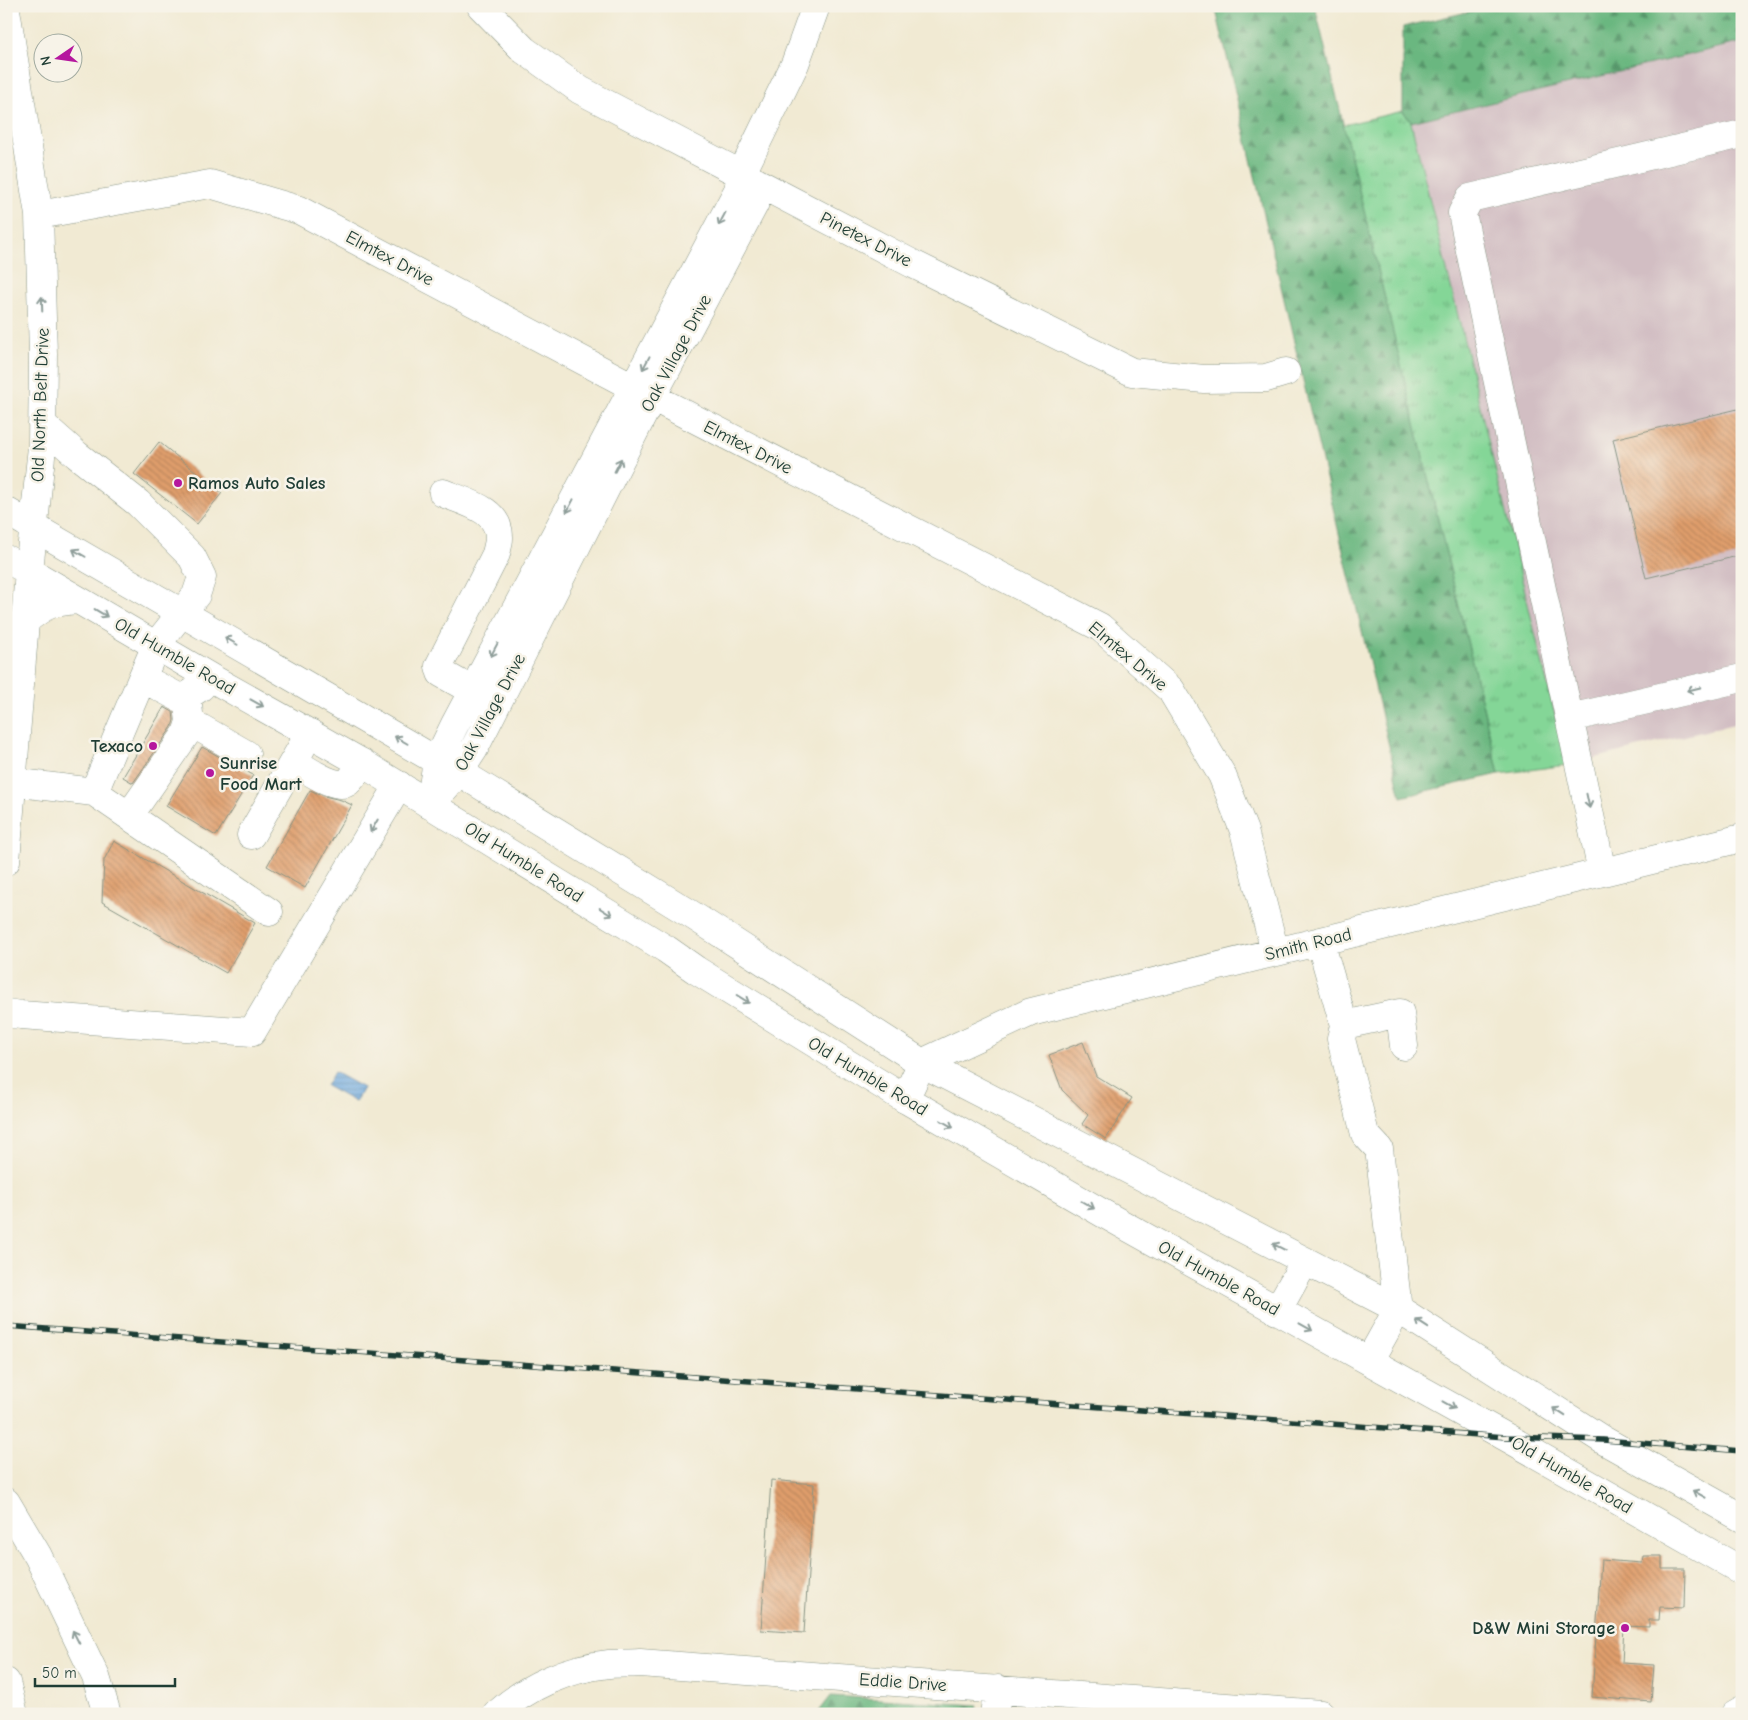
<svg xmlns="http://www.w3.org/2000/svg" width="1748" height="1720" viewBox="0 0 1748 1720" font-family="'Comic Neue',sans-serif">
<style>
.industrial{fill:#d2bec3}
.grass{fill:url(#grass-tufts);stroke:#528a66}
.forest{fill:url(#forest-firs);stroke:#457a5a}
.water{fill:url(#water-rules);stroke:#46738a}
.building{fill:url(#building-back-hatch)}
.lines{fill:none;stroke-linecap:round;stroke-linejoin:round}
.minor-casing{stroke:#889484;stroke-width:29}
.major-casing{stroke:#889484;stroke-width:29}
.minor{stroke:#fff;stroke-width:28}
.major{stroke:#fff;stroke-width:28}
.rail-casing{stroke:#1f3d34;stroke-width:5.5}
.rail{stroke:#f7f3e8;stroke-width:4;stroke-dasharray:11;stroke-linecap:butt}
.oneway{stroke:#8f9e9a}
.poi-dot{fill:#b5179e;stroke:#f7f3e8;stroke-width:2}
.labels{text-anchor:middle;stroke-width:5;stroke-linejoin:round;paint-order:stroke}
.street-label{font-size:18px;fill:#1f3d34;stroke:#f7f3e8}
.poi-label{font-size:18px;font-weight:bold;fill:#1f3d34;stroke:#f7f3e8;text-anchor:start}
</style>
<defs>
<pattern id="grass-tufts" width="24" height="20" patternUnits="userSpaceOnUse" patternTransform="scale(1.25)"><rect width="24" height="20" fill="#84d697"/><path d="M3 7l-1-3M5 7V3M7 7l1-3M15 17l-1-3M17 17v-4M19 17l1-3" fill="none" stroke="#6baf7c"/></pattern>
<pattern id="forest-firs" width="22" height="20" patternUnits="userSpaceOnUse" patternTransform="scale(1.25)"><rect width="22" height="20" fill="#6bb780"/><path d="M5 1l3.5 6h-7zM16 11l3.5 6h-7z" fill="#57966a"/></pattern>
<pattern id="water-rules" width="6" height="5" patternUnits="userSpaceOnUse" patternTransform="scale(1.25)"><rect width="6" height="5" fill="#6ea9df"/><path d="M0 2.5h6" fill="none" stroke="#5a8bb6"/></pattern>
<pattern id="building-back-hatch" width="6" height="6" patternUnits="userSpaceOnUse" patternTransform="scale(1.25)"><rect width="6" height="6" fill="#e09e6c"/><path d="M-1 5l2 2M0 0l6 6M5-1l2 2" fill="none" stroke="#b5825a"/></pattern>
</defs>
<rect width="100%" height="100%" fill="#f7f3e8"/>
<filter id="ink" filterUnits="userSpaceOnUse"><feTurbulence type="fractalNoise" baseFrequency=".02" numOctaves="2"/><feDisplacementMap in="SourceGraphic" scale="10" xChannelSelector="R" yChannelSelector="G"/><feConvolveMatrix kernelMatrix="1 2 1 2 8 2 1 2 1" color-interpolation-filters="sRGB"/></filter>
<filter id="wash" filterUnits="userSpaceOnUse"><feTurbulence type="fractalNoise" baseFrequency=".0096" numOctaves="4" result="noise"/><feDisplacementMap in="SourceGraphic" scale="20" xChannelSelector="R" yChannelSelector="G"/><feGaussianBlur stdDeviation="1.12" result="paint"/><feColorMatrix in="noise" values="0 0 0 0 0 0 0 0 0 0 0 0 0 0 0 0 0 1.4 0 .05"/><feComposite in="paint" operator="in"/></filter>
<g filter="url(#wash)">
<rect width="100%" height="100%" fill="#f1ead3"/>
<path class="industrial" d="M1742 42V722L1567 765 1411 122Z"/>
<path class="grass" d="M1403 111 1411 122 1567 765 1499 774 1343 125Z"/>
<path class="forest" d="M1215 6H1315L1499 774 1401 797Z
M1493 6H1742V42L1411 122 1403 111V27Z
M831 1696 978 1705 976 1714H817Z"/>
<path class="water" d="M334 1072 363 1088 355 1102 326 1086Z"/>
<g id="blocks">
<path class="building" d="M1742 408V555L1646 578 1613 439Z
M159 442 222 493 197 524 134 474Z
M164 707 173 712 174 720 172 727 133 783 123 777Z
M202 747 253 775 216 836 166 806Z
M310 790 324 796 341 800 352 805 305 888 267 866Z
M114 841 255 923 226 973 102 902 104 860Z
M1083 1042 1096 1076 1132 1098 1106 1139 1082 1124 1088 1115 1062 1090 1049 1055Z
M771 1480 814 1484 804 1633 761 1630Z
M1643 1556H1662V1569H1685L1684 1608 1660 1607 1659 1620H1649V1627L1624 1626 1622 1663 1654 1665 1651 1702 1592 1697 1601 1560 1642 1563Z"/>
</g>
</g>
<g filter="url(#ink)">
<use href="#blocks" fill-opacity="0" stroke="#889484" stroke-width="1"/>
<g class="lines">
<g class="minor-casing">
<path id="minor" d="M481 6 524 50 580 90 913 264 1132 372 1204 379 1266 378 1286 372
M6 10 39 215 43 354 42 447 29 571 6 861
M39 215 210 184 299 210 652 397 1100 627 1171 690 1222 775 1244 831 1275 952
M42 424 77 455 138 503 192 557 202 577 196 595 156 645 94 792
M443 493C465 502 500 509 499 538 499 543 497 549 496 554L439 666 441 673 473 691
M142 678 180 698 187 696 201 687
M1570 718 1742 678
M190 722 246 754
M294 762C305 768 336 791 348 782 353 778 358 769 362 763
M12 782 94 792 269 912
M444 789 459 772 474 749 652 397 755 203 741 175
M430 805 437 761 454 726 738 190 741 175 795 64 816 6
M129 816 186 734 190 722 187 696
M251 835 310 733
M1602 872 1462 213 1470 198 1742 134
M1320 941 1344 1025 1341 1039 1365 1134 1379 1149 1398 1309
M6 1013 21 1015 252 1032 399 785
M1344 1025 1400 1013 1404 1046
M905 1099 922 1063 1031 1012 1742 838
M497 1714C527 1686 568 1668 609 1664 619 1663 629 1664 640 1663L1321 1714
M994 1714 998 1689
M1735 1714 1742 1710"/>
</g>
<g class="major-casing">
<path id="major" d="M6 511 437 761 459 772 689 913 922 1063 1398 1309 1603 1440 1742 1518
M6 559 29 571 213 679 362 763 666 949 696 970 905 1099 1104 1214 1506 1437 1742 1571
M25 621C46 604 51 602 78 600
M1277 1311 1305 1261
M1369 1361 1398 1309
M6 1502 38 1556 96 1677 107 1714
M6 1682 14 1714"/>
</g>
<use href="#minor" class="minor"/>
<use href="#major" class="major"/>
<g class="rail-casing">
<path id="rail" d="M6 1326 1506 1437 1603 1440 1742 1451"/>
</g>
<use href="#rail" class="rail"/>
</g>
<defs><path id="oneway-shaft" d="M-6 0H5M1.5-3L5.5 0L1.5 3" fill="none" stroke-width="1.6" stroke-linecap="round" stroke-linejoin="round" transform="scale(1.25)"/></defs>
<g class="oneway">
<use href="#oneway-shaft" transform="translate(722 219) rotate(118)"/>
<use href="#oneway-shaft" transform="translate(42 304) rotate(-92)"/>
<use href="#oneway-shaft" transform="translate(646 363) rotate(118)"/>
<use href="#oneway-shaft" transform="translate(618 465) rotate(-63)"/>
<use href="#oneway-shaft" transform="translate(570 506) rotate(118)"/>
<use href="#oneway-shaft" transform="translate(79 553) rotate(-150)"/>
<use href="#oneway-shaft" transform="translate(101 613) rotate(31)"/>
<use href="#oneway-shaft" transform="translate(231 641) rotate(-150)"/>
<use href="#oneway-shaft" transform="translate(494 650) rotate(118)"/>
<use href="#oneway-shaft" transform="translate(1694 689) rotate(167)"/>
<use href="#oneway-shaft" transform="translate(257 703) rotate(29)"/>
<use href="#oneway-shaft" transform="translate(401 740) rotate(-150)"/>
<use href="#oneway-shaft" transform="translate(1588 801) rotate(78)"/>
<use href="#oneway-shaft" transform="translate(374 826) rotate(120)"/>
<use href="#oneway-shaft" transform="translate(606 912) rotate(32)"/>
<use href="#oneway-shaft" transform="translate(743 999) rotate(32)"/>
<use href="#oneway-shaft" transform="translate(947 1124) rotate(30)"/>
<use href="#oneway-shaft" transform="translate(1088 1205) rotate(30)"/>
<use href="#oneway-shaft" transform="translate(1279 1247) rotate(-153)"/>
<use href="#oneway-shaft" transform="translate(1422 1324) rotate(-147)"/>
<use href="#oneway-shaft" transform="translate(1306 1327) rotate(29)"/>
<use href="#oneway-shaft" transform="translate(1449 1405) rotate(29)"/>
<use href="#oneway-shaft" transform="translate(1559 1412) rotate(-147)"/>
<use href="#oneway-shaft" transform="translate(1699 1494) rotate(-151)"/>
<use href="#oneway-shaft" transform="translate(76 1637) rotate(-117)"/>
</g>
</g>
<g class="poi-dot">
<circle cx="178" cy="483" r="5"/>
<circle cx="153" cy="746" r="5"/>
<circle cx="210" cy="773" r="5"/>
<circle cx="1625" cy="1628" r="5"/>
</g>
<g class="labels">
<g class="street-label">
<text transform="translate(866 239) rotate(27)" y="6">Pinetex Drive</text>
<text transform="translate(390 258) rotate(28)" y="6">Elmtex Drive</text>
<text transform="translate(676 353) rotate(-62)" y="6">Oak Village Drive</text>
<text transform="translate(40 405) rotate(-88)" y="6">Old North Belt Drive</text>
<text transform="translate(748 447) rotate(27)" y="6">Elmtex Drive</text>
<text transform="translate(175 656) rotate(30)" y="6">Old Humble Road</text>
<text transform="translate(1128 656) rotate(40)" y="6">Elmtex Drive</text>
<text transform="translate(490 712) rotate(-62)" y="6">Oak Village Drive</text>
<text transform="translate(524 862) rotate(32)" y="6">Old Humble Road</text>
<text transform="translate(1308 944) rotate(-14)" y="6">Smith Road</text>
<text transform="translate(868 1076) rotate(31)" y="6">Old Humble Road</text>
<text transform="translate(1219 1278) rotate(29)" y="6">Old Humble Road</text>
<text transform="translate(1572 1475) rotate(30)" y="6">Old Humble Road</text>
<text transform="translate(903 1682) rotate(4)" y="6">Eddie Drive</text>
</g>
<g class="poi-label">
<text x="188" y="489">Ramos Auto Sales</text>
<text x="143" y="752" text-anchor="end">Texaco</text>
<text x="220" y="769">Sunrise<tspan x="220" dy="21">Food Mart</tspan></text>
<text x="1615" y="1634" text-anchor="end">D&amp;W Mini Storage</text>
</g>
</g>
<rect width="1748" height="1720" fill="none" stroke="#f7f3e8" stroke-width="25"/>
<g transform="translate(58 58) rotate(257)"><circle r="24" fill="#f7f3e8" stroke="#a1aaa0"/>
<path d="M0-4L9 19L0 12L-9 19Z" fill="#b5179e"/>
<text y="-8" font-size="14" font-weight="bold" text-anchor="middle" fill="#1f3d34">N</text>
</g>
<path d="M35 1678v8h140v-8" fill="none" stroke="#1f3d34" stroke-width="2.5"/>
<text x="42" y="1678" font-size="15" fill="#1f3d34" stroke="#f7f3e8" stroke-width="4" paint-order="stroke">50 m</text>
</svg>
